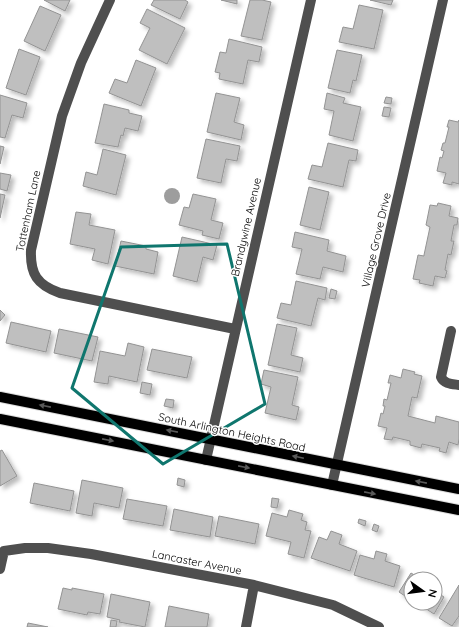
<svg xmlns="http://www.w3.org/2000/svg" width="459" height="627" viewBox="0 0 459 627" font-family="Quicksand,sans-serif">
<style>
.water{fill:#9d9d9d}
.building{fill:#bfbfbf;stroke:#939393;filter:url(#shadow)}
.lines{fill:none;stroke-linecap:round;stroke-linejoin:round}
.major-casing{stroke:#dbdbdb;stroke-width:12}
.minor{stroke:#4f4f4f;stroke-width:10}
.major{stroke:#000;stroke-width:10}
.oneway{fill:#595959}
.marked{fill:none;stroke:#0f766e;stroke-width:3;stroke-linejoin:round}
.labels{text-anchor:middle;stroke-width:3;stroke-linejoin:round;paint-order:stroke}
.street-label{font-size:11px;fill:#000;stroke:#fff}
</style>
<defs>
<filter id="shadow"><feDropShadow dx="3.5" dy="3.5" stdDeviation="2" flood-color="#0004"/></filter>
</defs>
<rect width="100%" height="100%" fill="#fff"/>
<path class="water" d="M164 196a8 8 0 1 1 16 0a8 8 0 1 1-16 0Z"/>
<path class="building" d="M44 0H70L65 11Z
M154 0H185L188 2 180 19 151 5Z
M221 0H237V4Z
M250 0H262L271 2 262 40 241 36Z
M370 0H393L391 5Z
M359 5 383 10 374 49 339 42 343 27 353 29Z
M40 6 61 15 45 51 24 41Z
M147 9 185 28 167 64 139 50 150 28 140 23Z
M229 39 262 47 259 62 248 60 243 84 219 79 220 73 215 72 220 52 226 53Z
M19 49 40 57 26 95 6 88Z
M337 50 362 55 356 81 353 80 350 93 328 88Z
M136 60 156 68 141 106 109 93 115 79 127 83Z
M216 93 240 98 234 122 244 125 241 140 207 132Z
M327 93 345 98 343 103 361 107 353 141 329 135 334 111 324 109Z
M0 95 27 103 23 118 12 115 5 138 0 137Z
M386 97 392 98 391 104 384 103Z
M104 104 129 110V113L142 116 138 131 125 128 123 136 121 135 118 147 95 143Z
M384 107 391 108 389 117 382 116Z
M449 120 458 122 459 120V184L452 182V185L443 183 446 173 437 171 440 157 442 158 444 151 441 150 443 143H445L449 127H447Z
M206 139 240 146 237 161 226 159 221 183 197 178Z
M328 143 358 150 356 161 349 160 343 187 308 179 312 165 322 167Z
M0 146 4 147 0 164Z
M103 149 126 155 116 195 83 186 86 172 97 175Z
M0 173 11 175 7 191 0 189Z
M309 187 329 192 320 230 300 225Z
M0 194 5 195 0 218Z
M193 194 216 199 211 220 223 223 219 239 202 235 203 231 179 225 184 207 189 208Z
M438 203 451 206 449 216 458 218 457 225H454L451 241H454L451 255 448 254 445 270 447 271 445 278 435 276 433 286 419 283 420 280 413 279 418 255 424 256V255L430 227 426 225 430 205 437 206Z
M76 212 91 214 89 225 115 230 108 264 92 260 95 249 70 244Z
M295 232 329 240 327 251 346 256 343 272 323 267 320 279 296 274 302 249 292 247Z
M182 237 217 245 213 260 203 257 197 282 173 276Z
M121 241 146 246V249L158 252 154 274 115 266Z
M296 281 327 288 325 300 318 298 311 326 277 318 281 303 291 305Z
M331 289 337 291 335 299 329 298Z
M0 310 5 315 0 321Z
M11 322 51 331 46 352 6 343Z
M277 324 297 328 291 355 303 358 300 372 268 365Z
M59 329 98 337 92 361 54 353Z
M128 343 144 347 137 382 109 376 108 384 94 382 100 351 125 356Z
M152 349 192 357 187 378 147 370Z
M403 369 415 372 414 374 422 376 417 398 412 397 408 416 435 423 436 416 459 422V439L458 445 449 442 446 453 439 451 440 448 422 444 421 448 410 445V441L393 437 392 440 384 439 387 428 378 426 381 413 383 414 385 406H383L384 399 387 400 391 383H388L390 375 401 378Z
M264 370 298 377 292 405 299 407 296 420 265 413 271 387 261 384Z
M142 382 152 384 150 395 140 393Z
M166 399 174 400 173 408 164 406Z
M2 450 17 476 0 486V451Z
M178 478 185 480 184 487 177 485Z
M82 480 123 488 119 508 94 503 92 516 76 513Z
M34 483 74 491 70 511 30 503Z
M272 498 279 499 277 508 271 507Z
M127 499 167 506 163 526 123 519Z
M174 509 213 517 210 537 170 530Z
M289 510 303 514 301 520 307 522 305 530 311 531 304 558 288 554 291 542 266 536 272 513 287 517Z
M219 516 259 524 255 544 215 536Z
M359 519 366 521 365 526 358 523Z
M374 524 379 526 377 532 372 530Z
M331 531 342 535 339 544 357 551 350 571 311 558 319 537 327 540Z
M376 551 387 554 385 561 400 566 394 587 354 575 360 555 374 559Z
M411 573 421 579H411V600L399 592Z
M459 585V616L452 626 439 618Z
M63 588 72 590V588L104 594 100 614 88 612 87 615 58 609Z
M435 591 444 597 434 614 417 603H435Z
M111 594 150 602 145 627 119 622 120 620 107 617Z
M169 606 209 614 207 627H165Z
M111 620 117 621 116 627H110Z
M28 623 48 627H27Z"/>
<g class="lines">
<g class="major-casing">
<path id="major" d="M0 397 459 489
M0 419 459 510"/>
</g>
<path class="minor" d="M110 0 81 63 62 116 31 250C30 274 37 285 60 293L235 329
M451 331 441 377C444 384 452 384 459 385
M206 460 311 0
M332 485 443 0
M0 569 4 551 25 548H48L91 554 254 585 333 605 379 627
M246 627 254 585"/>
<use href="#major" class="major"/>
</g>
<defs><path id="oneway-solid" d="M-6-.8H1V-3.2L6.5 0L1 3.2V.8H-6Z"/></defs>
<g class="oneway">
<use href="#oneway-solid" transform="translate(45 406) rotate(-169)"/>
<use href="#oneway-solid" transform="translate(172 431) rotate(-169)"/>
<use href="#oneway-solid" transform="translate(108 440) rotate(11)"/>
<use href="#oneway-solid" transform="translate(298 457) rotate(-168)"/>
<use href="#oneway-solid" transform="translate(244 467) rotate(11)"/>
<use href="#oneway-solid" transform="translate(421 482) rotate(-169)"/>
<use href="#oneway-solid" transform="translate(370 493) rotate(11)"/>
</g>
<path class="marked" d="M227 244 265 404 163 464 72 388 121 247Z"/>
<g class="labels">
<g class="street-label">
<text transform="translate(28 211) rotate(-78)" y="4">Tottenham Lane</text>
<text transform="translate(246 227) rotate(-77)" y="4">Brandywine Avenue</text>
<text transform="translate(376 240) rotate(-77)" y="4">Village Grove Drive</text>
<text transform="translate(232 432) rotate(12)" y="4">South Arlington Heights Road</text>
<text transform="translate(197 562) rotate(11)" y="4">Lancaster Avenue</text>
</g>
</g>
<g transform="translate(423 591) rotate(104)"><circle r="19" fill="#ffffff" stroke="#999999"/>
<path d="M0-3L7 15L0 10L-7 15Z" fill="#000000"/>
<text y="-6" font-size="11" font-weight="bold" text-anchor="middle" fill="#000000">N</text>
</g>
</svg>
